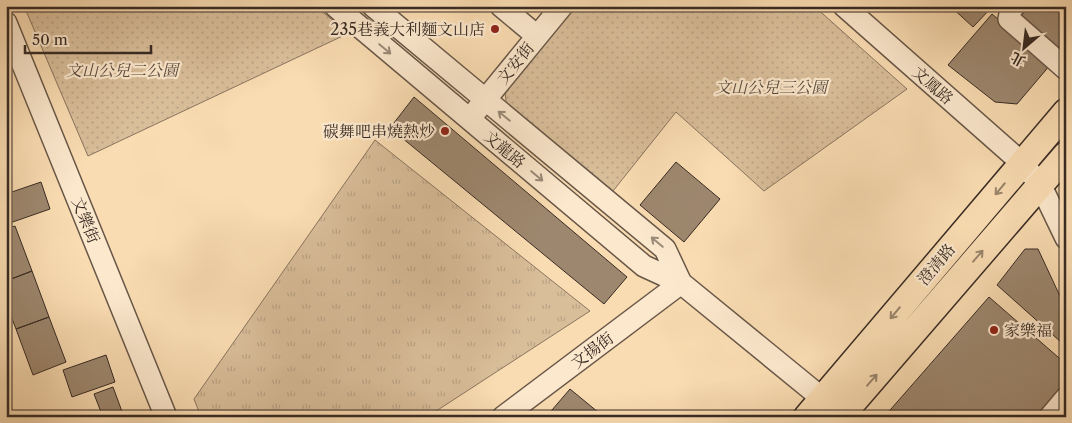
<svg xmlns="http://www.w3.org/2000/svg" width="1072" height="423" viewBox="0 0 1072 423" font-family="'Libre Caslon Text','Noto Serif TC',serif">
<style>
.grass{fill:url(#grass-tufts);stroke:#88745f}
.park{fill:url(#park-dots);stroke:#88745f}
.building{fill:#9d876e;stroke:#382b24}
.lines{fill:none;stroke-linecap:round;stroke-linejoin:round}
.minor-casing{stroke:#685748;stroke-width:24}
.major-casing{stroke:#382b24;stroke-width:29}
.minor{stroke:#fce8cd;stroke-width:21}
.major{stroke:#fadcb2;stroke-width:26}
.oneway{stroke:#9a8a78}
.oneway2{stroke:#99846b}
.poi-dot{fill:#8f2418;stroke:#fce8cd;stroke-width:2}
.labels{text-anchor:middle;stroke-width:4.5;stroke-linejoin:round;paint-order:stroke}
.poi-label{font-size:16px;fill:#382b24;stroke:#fce8cd;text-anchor:end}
.street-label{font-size:16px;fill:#382b24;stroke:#fce8cd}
.park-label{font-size:16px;font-style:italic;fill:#58483c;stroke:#fce8cd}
</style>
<defs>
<pattern id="grass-tufts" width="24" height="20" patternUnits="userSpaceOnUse" patternTransform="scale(1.25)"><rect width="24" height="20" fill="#d9be9a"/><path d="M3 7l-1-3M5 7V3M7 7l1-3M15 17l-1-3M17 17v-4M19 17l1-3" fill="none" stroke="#bba385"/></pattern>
<pattern id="park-dots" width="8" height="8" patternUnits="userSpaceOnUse" patternTransform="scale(1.25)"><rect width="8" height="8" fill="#d9be9a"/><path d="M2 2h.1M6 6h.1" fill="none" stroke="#bba385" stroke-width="1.8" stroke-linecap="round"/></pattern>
</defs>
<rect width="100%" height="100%" fill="#fadcb2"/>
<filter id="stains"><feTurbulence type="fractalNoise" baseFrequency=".004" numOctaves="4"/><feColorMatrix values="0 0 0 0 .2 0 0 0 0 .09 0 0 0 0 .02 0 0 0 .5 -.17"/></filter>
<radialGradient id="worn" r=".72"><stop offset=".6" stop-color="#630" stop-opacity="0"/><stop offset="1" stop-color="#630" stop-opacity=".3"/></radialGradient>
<path class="grass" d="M375 140 590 311 427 417H201L194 399Z"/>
<path class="park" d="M24 6H315L349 33 88 156Z
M576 6H814L907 89 764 191 676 112 609 196 507 112 505 91Z"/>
<path class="building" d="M950 6H991L992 7 973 27Z
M1030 6H1066V44L1058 53 1018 19Z
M992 14 1051 64 1017 104 995 102 948 65Z
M414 97 627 277 604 304 390 128Z
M676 162 720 199 684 242 640 205Z
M41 182 50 209 7 224 6 194Z
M15 226 32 271 6 281V229Z
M1025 249H1038L1066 309V338L1062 343 997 285Z
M32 271 49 317 16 329 6 303V281Z
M989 297 1066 364V386L1039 417H884Z
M49 317 66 362 33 375 16 329Z
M6 328 12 341 6 343Z
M106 355 115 382 72 397 63 370Z
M113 387 124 417H89L101 412 94 394Z
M570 389 604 417H546Z"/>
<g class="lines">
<g class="minor-casing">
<path id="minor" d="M335 6 644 266 681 283 834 408
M373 6 665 249 681 283
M501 6 537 36
M844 6 1022 163 1040 184 1066 238
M1014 6 1011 9 1009 19 1066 69
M6 23 166 417
M476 111 562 6
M503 417 681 283
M1050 417 1066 398"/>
</g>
<g class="major-casing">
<path id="major" d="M807 417 1066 112
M840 417 1066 155"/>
</g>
<use href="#minor" class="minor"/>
<use href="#major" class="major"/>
</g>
<defs><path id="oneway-shaft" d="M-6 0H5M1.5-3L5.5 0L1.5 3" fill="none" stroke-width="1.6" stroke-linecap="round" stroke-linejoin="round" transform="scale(1.25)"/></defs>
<g class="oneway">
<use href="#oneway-shaft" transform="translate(385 49) rotate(40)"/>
<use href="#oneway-shaft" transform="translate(504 116) rotate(-141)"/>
<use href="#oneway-shaft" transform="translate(537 176) rotate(40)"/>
<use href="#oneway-shaft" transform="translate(657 242) rotate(-140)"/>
</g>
<g class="oneway2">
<use href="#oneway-shaft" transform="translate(1000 189) rotate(130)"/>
<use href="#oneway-shaft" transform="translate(978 256) rotate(-49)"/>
<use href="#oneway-shaft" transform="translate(895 313) rotate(130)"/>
<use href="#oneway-shaft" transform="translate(872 380) rotate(-49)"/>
</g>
<g class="poi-dot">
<circle cx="495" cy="29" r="5"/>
<circle cx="445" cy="131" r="5"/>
<circle cx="994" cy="330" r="5"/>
</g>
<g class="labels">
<g class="poi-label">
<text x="485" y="35">235巷義大利麵文山店</text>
<text x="435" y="137">碳舞吧串燒熱炒</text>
<text x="1004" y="336" text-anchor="start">家樂福</text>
</g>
<g class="street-label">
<text transform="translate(515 63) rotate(-51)" y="6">文安街</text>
<text transform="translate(933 85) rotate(41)" y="6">文鳳路</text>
<text transform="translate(505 149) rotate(40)" y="6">文龍路</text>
<text transform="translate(86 220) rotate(68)" y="6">文樂街</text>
<text transform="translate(936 264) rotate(-50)" y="6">澄清路</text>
<text transform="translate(592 350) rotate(-37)" y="6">文揚街</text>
</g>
<g class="park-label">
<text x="122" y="76">文山公兒二公園</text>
<text x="771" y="93">文山公兒三公園</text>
</g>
</g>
<rect width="1072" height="423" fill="none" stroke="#fadcb2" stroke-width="25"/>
<rect x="8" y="8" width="1057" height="408" fill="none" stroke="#382b24" stroke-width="2.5"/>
<rect x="12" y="12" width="1047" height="398" fill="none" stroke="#382b24"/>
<g transform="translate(1024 48) rotate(208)" stroke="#fce8cd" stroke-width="4" paint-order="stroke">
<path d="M0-4L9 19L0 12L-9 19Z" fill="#382b24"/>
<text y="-8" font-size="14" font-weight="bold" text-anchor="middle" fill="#382b24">北</text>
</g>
<path d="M25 45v8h126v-8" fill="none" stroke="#382b24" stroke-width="2.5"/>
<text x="32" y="45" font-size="15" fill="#382b24" stroke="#fce8cd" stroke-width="4" paint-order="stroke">50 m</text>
<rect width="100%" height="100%" filter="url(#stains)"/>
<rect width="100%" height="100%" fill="url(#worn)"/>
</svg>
